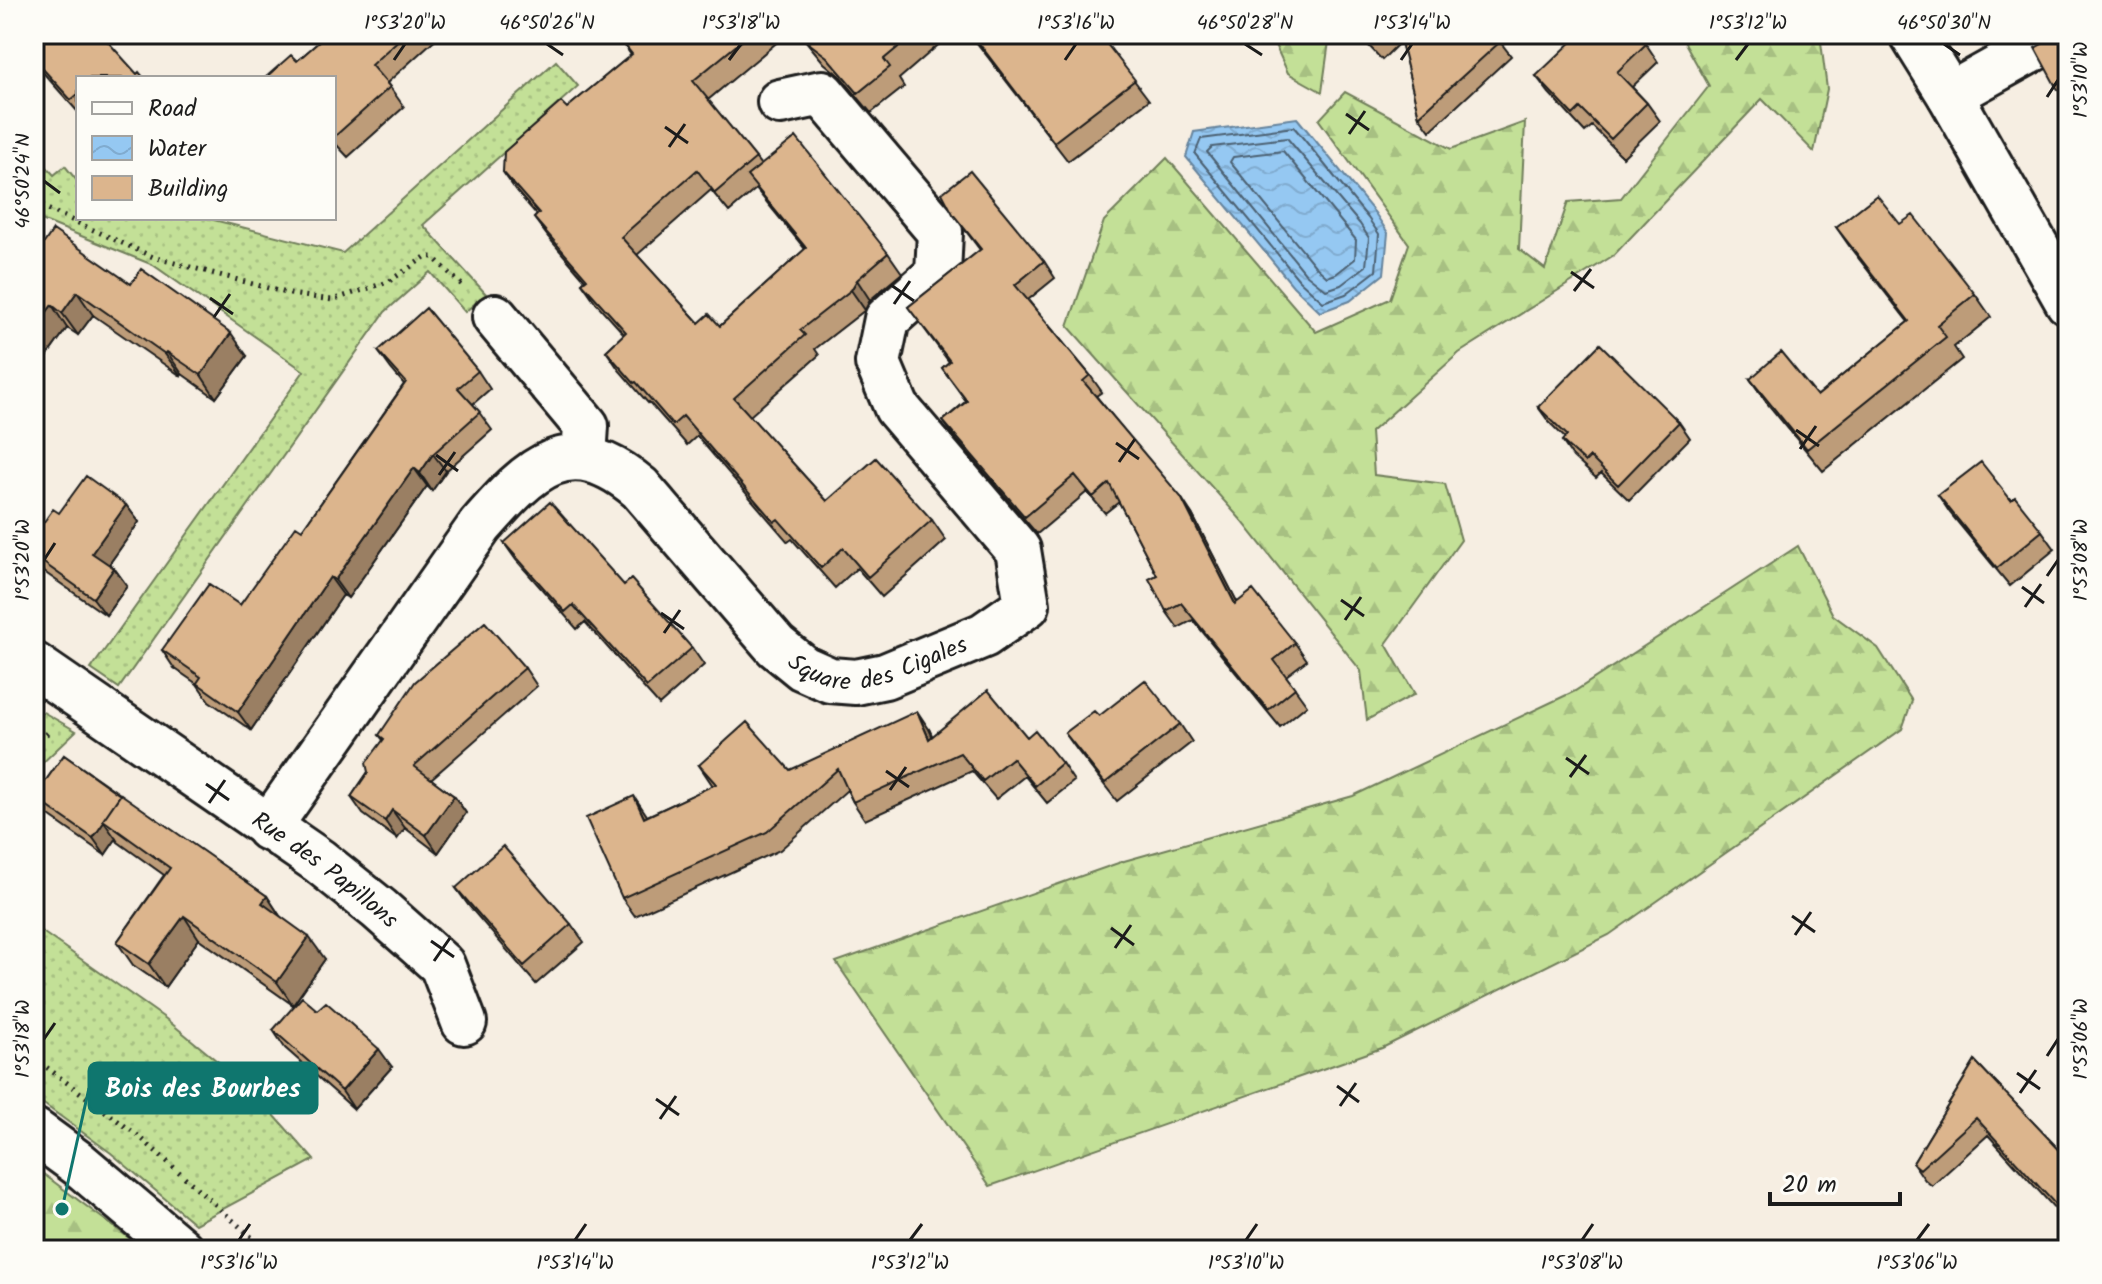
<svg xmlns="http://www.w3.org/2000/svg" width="2102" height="1284" viewBox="0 0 2102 1284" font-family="Kalam,sans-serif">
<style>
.grass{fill:url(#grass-dots);stroke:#707e5a;stroke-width:2}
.forest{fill:url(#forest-firs);stroke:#707e5a;stroke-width:2}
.water{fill:url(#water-waves);stroke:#65839c;stroke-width:2}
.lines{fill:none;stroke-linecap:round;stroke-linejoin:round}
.shore{stroke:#4c6172;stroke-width:2}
.minor-casing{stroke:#1c1c1c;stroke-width:50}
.major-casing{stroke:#1c1c1c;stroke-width:50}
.path{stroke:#1c1c1c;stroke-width:5;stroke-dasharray:2 6;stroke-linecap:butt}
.minor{stroke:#fdfcf7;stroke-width:44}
.major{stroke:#fdfcf7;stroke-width:44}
.wall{fill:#bd9c79;stroke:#1c1c1c;stroke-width:2;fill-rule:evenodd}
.shaded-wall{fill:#9a7f63;stroke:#1c1c1c;stroke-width:2}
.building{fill:#dcb58d;stroke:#1c1c1c;stroke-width:2}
.ticks{fill:none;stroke:#1c1c1c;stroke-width:3}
.labels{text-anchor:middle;stroke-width:6;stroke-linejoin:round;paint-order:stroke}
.street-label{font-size:24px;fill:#1c1c1c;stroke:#fdfcf7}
.leader{fill:none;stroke:#0f766e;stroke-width:3}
.callout-dot{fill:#0f766e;stroke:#fdfcf7;stroke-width:3}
.callout{fill:#0f766e;stroke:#0f766e;stroke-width:3}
.callout-label{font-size:26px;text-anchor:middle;font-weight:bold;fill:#fff}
.neatline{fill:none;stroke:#1c1c1c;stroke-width:3}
.ticks-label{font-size:20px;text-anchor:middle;fill:#1c1c1c}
</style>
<defs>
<pattern id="grass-dots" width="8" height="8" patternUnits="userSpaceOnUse" patternTransform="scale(2)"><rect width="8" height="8" fill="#c3e097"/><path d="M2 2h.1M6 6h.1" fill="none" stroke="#a7c082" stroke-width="1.8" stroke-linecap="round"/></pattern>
<pattern id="forest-firs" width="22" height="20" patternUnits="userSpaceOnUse" patternTransform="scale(2)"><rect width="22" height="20" fill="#c3e097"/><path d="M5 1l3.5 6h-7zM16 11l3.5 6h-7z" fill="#a7c082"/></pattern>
<pattern id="water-waves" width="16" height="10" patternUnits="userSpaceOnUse" patternTransform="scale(2)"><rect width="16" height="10" fill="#95c8f2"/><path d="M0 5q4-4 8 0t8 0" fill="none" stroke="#80abcf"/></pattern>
</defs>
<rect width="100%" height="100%" fill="#f6eee2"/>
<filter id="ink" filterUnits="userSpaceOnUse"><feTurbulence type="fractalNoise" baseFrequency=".0125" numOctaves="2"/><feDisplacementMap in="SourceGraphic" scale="16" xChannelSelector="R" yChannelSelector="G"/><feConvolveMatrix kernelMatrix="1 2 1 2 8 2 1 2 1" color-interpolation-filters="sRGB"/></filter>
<g filter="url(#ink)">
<path class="grass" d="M556 61 578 86 423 225 486 294 465 312 430 272 385 312 119 688 91 669 304 371 153 265 34 217V153L54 175 65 166 78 182V218H206L343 253Z
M43 712 76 731 34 771V721Z
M34 926 166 1019 250 1088 314 1160 195 1224 111 1153 34 1097Z"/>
<path class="forest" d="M1270 34H1330L1322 92 1288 73Z
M1680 34H1820L1827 89 1814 152 1762 99 1614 255 1459 353 1371 432 1374 475 1445 484 1461 540 1386 644 1415 694 1367 720 1361 671 1242 521 1068 326 1104 221 1167 158 1316 332 1390 299 1409 244 1319 120 1345 92 1451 149 1525 122 1519 249 1545 269 1568 202 1621 198 1709 86Z
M1798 546 1833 615 1878 648 1912 701 1902 729 1609 935 1382 1048 990 1186 836 962 1124 861 1353 796 1575 691Z
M34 1167 145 1250H34Z"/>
<path class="water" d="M1297 118 1375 213 1388 233 1384 274 1350 301 1320 312 1293 286 1186 157 1194 132Z"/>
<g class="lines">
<path class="shore" d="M1294 127 1368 218 1379 234 1376 271 1346 294 1323 302 1299 280 1195 154 1201 139Z
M1287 138 1360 224 1369 238 1366 266 1341 285 1326 290 1306 274 1207 152 1212 147Z
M1283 151 1356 240 1355 259 1336 274 1327 277 1315 266 1230 162 1233 157Z"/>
<g class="minor-casing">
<g id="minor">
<path d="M1912 34 1950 95 2068 302"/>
<path d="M1950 95 2060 34"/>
<path d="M495 317 586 426 584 457"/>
<path id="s1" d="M34 665 319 861 379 909 442 965 464 1022"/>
<path id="s2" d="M268 828 480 526C531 468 568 428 640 488L776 646 803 668 830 680 856 682 885 676 984 635 1027 605 1018 550 897 408 878 363 887 319 938 274 940 232 822 93 780 102"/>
</g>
</g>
<g class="major-casing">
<path id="major" d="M34 1131 79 1164 181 1250"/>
</g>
<path class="path" d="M34 203 153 257 290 294 332 300 388 282 425 257H433L465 288
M34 745 51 730
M34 1058 141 1138 266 1250"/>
<use href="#minor" class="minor"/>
<use href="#major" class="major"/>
</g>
<path class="wall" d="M34 34 137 74 144 78H78V112L38 67 34 71Z
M328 34H441L387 83 404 107 348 157 334 142V78L297 61Z
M619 34H787L708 100 761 165 888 253 902 273 870 300 865 310 815 349 819 355 750 416 827 501 932 520 946 540 882 597 857 568 835 588 792 539 788 542 697 436 687 445 649 402 648 403 619 370 606 351 624 334 596 303 582 283 585 280 548 237 534 218 537 215 517 192 503 172 567 108 631 55 617 35ZM756 189 805 249 720 326 699 323 637 255 711 190 729 212Z
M800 34H951L899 79 904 87 871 113 841 77 824 63Z
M970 34H1099L1149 100 1068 161Z
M1358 34H1494L1511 56 1430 131 1419 116 1401 41 1382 60Z
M2068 34V104L2055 85Z
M1646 44 1658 62 1632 87 1647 103 1660 121 1623 157 1592 126 1585 132 1549 93 1536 76Z
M953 214 1044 261 1055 278 1028 300 1090 375 1102 392 1096 396 1192 514 1237 602 1295 643 1307 660 1286 676 1307 705 1280 727 1193 620 1178 628 1166 611 1157 575 1119 502 1105 513 1087 492 1037 534 955 438 943 421 966 401 942 368 949 362 908 307 980 250Z
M1900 224 1975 294 1991 317 1954 347 1962 359 1823 471 1766 402 1750 379 1817 396 1908 322 1852 250 1836 227Z
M34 258 131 284 247 356 216 398 182 374 181 376 93 315 78 335 67 328 47 356 34 347Z
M378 351 478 371 490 389 473 404 492 430 446 471 432 491 427 486 348 598 343 595 251 730 209 701 197 684 174 668 162 650 240 605 302 530 404 384 391 369Z
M1538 407 1679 422 1690 438 1629 500 1601 473 1596 478 1573 457 1562 441 1565 438 1549 422Z
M1938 495 2011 500 2042 531 2055 549 2010 586 1950 513Z
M126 505 139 522 109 564 114 568 127 586 106 615 37 567 34 563V536L59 513Z
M504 543 624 585 692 648 704 665 659 705 585 622 577 629 516 560Z
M525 668 537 686 431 779 454 796 466 813 438 853 405 828 397 839 363 814 351 797 368 772 383 740 379 735Z
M1099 716 1180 724 1192 742 1117 801 1077 750 1065 733Z
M929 729 932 736 1027 737 1062 763 1074 781 1047 803 1025 776 996 799 972 771 865 820 853 802 847 790 780 850 635 916 622 898 647 816 713 786 699 765 790 770Z
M64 755 267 896 280 916 325 959 293 1005 199 939 165 987 133 965 117 942 164 875 118 842 116 839 105 855 46 814 34 797Z
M456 888 571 924 584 942 536 984 468 905Z
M317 1010 392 1067 354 1109 285 1048 273 1030Z
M1975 1061 2068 1159V1221L2067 1222 1988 1135 1932 1186 1925 1180 1913 1163Z"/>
<path class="shaded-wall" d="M857 280 870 300 865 310 851 290Z
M77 292 93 315 78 335 62 313Z
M52 305 67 328 47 356 34 338V329Z
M231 333 247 356 216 398 201 375Z
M167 352 182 374 181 376 165 354Z
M433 454 446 471 432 491 420 473Z
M414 468 427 486 348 598 335 580Z
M1181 497 1192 514 1247 621 1235 604Z
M126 505 139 522 105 570 92 553Z
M114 568 127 586 106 615 93 598Z
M330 577 343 595 251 730 238 712Z
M917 711 929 729 942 757 929 739Z
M454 796 466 813 438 853 426 835Z
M634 796 646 814 657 835 644 818Z
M392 810 405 828 397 839 385 821Z
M104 822 116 839 105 855 93 838Z
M267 896 282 919 262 903Z
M184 916 199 939 165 987 149 964Z
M309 937 325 959 293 1005 277 982Z
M379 1049 392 1067 354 1109 342 1091Z"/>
<path class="building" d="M34 34H101L137 74 139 72 144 78H78V94L71 100 34 59Z
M328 34H405L371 65 390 87 334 137V78H265L291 55 297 61Z
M619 34H750L693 81 756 158 715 193 697 170 621 237 699 323 709 314 720 326 806 248 747 176 796 137 888 253 857 280 851 290 800 330 805 335 734 398 827 501 876 458 932 520 868 577 843 548 821 568 778 519 774 522 683 416 673 425 636 382 634 383 606 351 626 332 582 283 587 279 534 218 539 213 503 172 504 152 561 102 567 108 632 54 617 35Z
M802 34H914L884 59 890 67 858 93 827 57 810 44Z
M972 34H1099L1135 80 1054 142Z
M1361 34H1383L1371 45Z
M1399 34H1494L1501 41 1419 116Z
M1580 34H1636L1646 44 1617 72 1647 103 1611 139 1580 108 1573 115 1536 76Z
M2060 34H2068V98L2059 82 2055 85 2035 48Z
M970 171 1044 261 1015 285 1090 375 1083 381 1181 497 1235 604 1253 590 1295 643 1274 660 1295 688 1268 710 1181 603 1166 611 1149 579 1157 575 1109 483 1093 497 1075 475 1025 517 943 421 967 401 942 368 950 361 908 307 981 249 953 214 942 193Z
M1877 195 1900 224 1913 215 1975 294 1937 325 1946 337 1807 449 1750 379 1781 352 1817 396 1909 321 1836 227Z
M53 230 131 284 141 269 231 333 201 375 167 352 165 354 77 292 62 313 52 305 34 329V258Z
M426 308 478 371 458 388 480 412 433 454 420 473 414 468 335 580 330 577 238 712 197 683 201 677 162 650 209 584 240 605 296 526 302 530 406 382 378 351Z
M1600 344 1679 422 1618 485 1590 457 1585 462 1562 441 1567 435 1538 407Z
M1981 462 2011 500 2015 497 2042 531 1997 568 1938 495Z
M86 476 126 505 92 553 114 568 93 598 34 556V536L53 509 59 513Z
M550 502 624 585 631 579 692 648 647 687 573 605 565 612 504 543Z
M485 622 525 668 414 766 454 796 426 835 392 810 385 821 351 797 368 772 366 763 384 739 379 735 415 682Z
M1145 680 1180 724 1105 783 1065 733 1094 711 1099 716Z
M988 690 1027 737 1035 730 1062 763 1035 786 1012 758 983 781 960 753 853 802 838 769 767 832 622 898 586 818 634 796 644 818 716 784 699 765 747 722 790 770 917 711 929 739Z
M64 755 120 795 103 820 104 822 93 838 34 797Z
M121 794 267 896 262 903 309 937 277 982 184 916 149 964 117 942 170 868 103 820Z
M503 846 571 924 524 966 456 888Z
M302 997 317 1010 326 1002 379 1049 342 1091 273 1030Z
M1975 1061 2068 1159V1194L2055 1204 1976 1118 1920 1169 1913 1163Z
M824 1245 827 1250H816Z"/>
</g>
<path class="ticks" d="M547 44 563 55M1245 44 1262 55M1944 44 1960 55M394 60 405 44M729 60 741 44M1065 60 1076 44M1401 60 1412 44M1736 60 1748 44M2047 97 2058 80M1346 114 1369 130M665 127 688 143M1349 134 1365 111M669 147 685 124M44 181 60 193M1571 272 1594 288M891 285 914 301M1574 291 1591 269M210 298 233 314M894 304 910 281M214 317 230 294M1796 430 1819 446M1116 443 1139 459M1800 449 1816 426M436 455 458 471M1119 462 1135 439M439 475 455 452M44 560 55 543M2047 576 2058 560M2022 587 2044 603M1341 600 1364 616M2025 607 2041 584M661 613 684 629M1345 620 1361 597M664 633 680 610M1566 758 1589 774M886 771 909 787M1570 777 1586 755M206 784 229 800M890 790 906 767M209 803 225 780M1792 916 1815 932M1111 928 1134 945M1795 935 1811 912M431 941 454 957M1115 948 1131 925M434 961 450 938M44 1039 55 1023M2047 1056 2058 1039M2017 1073 2040 1089M1337 1086 1359 1102M2020 1093 2036 1070M656 1099 679 1115M1340 1106 1356 1083M660 1119 676 1096M239 1240 250 1224M575 1240 586 1224M910 1240 922 1224M1246 1240 1257 1224M1582 1240 1593 1224M1917 1240 1929 1224"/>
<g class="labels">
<g class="street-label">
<text dy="8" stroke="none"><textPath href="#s2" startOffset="884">Square des Cigales</textPath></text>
<text dy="8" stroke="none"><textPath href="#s1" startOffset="356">Rue des Papillons</textPath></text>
</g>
</g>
<path class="leader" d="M62 1209L89 1088"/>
<circle class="callout-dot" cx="62" cy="1209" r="8"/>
<rect class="callout" x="89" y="1063" width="228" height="50" rx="8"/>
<g class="callout-label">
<text x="203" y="1097">Bois des Bourbes</text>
</g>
<rect width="2102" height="1284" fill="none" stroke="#fdfcf7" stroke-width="88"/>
<rect x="76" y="76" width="260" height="144" fill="#fdfcf7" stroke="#a3a29f" stroke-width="2"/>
<rect x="92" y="102" width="40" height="12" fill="#fdfcf7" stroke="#a3a29f" stroke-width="2"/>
<text x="148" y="116" font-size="24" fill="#1c1c1c">Road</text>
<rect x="92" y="136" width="40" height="24" fill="url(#water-waves)" stroke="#a3a29f" stroke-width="2"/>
<text x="148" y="156" font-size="24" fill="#1c1c1c">Water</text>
<rect x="92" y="176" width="40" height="24" fill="#dcb58d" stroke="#a3a29f" stroke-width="2"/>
<text x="148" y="196" font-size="24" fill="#1c1c1c">Building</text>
<path d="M1770 1192v12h130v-12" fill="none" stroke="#1c1c1c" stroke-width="4"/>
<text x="1782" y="1192" font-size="24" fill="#1c1c1c" stroke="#fdfcf7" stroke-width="6" paint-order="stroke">20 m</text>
<rect x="44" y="44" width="2014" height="1196" class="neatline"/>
<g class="ticks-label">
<text x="405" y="29">1°53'20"W</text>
<text x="547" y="29">46°50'26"N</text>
<text x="741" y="29">1°53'18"W</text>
<text x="1076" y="29">1°53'16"W</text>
<text x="1245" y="29">46°50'28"N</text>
<text x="1412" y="29">1°53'14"W</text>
<text x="1748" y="29">1°53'12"W</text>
<text x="1944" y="29">46°50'30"N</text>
<text transform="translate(2080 80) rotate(-90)" y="7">1°53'10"W</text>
<text transform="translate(22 181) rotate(-90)" y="7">46°50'24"N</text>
<text transform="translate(22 560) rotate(-90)" y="7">1°53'20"W</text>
<text transform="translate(2080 560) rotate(-90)" y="7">1°53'08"W</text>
<text transform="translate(22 1039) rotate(-90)" y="7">1°53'18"W</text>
<text transform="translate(2080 1039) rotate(-90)" y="7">1°53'06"W</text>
<text x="239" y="1269">1°53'16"W</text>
<text x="575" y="1269">1°53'14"W</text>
<text x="910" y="1269">1°53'12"W</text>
<text x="1246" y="1269">1°53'10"W</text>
<text x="1582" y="1269">1°53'08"W</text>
<text x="1917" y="1269">1°53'06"W</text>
</g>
</svg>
